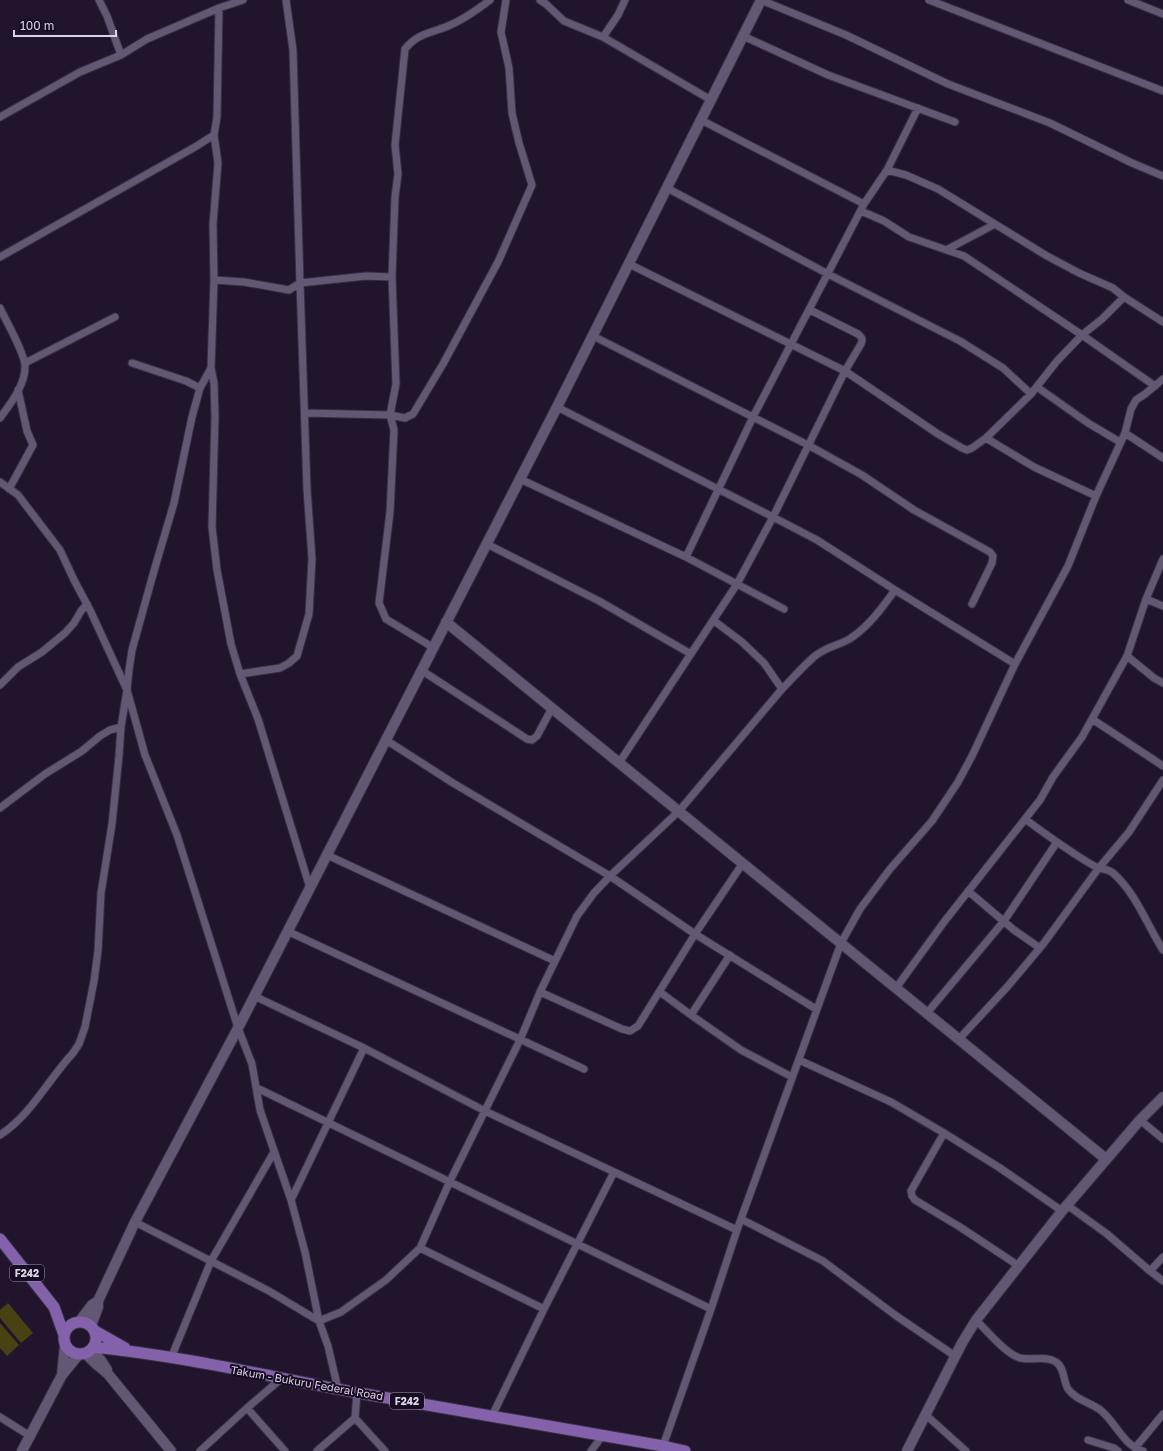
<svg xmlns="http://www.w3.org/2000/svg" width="1163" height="1451" viewBox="0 0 1163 1451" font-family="'Golos Text',sans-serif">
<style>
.green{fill:#484213}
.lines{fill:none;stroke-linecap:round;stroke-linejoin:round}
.street-casing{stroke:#383042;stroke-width:9}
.secondary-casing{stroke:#383042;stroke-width:12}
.primary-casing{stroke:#383042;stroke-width:13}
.street{stroke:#635873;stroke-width:7}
.secondary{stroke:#635873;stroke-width:10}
.primary{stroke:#8462ab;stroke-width:11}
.labels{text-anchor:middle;stroke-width:4;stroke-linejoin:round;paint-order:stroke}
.shield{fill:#170c22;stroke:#a098aa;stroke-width:1}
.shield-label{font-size:10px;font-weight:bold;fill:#dad4e4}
.street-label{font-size:11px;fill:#dad4e4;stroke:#170c22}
</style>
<rect width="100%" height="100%" fill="#20152c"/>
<path class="green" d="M8 1303 33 1333 21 1343 0 1318V1310Z
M0 1323 19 1345 7 1356 0 1348Z"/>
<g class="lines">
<g class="street-casing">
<path id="street" d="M99 0 107 16 121 55
M286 0 293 50 300 283 289 290 244 282 214 280 211 368 214 383 215 417 212 527 217 570 231 644 240 674 258 719 310 888
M540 0 546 4 564 21 603 37 711 100
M761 0 846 35 948 84 1050 123 1132 163 1163 176
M929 0 1163 91
M1128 0 1163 14
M743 36 828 75 955 122
M603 37 618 15 625 0
M0 117 80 72 121 55 147 39 219 8 243 0
M701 120 864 204
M887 170 906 175 938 189 1047 256 1079 273 1113 288 1124 297 1163 322
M667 188 828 274 960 341 1003 368 1031 394
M861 211 884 221 909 237 964 256 1082 335 1155 386
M948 249 995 224
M0 257 195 147 214 135
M629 264 845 371 938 434 962 448 967 450 972 448 986 438 1031 394 1057 361 1082 335 1102 319 1124 297
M392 277 395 197 398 174 395 145 405 49C418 33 429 34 448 26 463 20 477 10 490 0
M214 280 213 224 218 163 214 135 217 117 219 8
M0 308C6 321 24 352 25 365 26 384 11 403 0 418
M593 336 808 445 862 475 914 510 990 552 993 556 992 563 972 604
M25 363 115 317
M132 363 186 381 200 388
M1037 387 1088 423 1120 442
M557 407 773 517 817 540 895 590 1015 664
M305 413 390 415 405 418 413 414 443 364 498 262 532 185 519 143 512 113 509 68 501 32 506 0
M1125 433 1163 458
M986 438 1034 467 1096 496
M520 479 686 557 784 609
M0 482 18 495 60 550 74 580 90 610 127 690 145 755 177 835 238 1028 252 1064 260 1110 291 1200 305 1252 319 1321 328 1346 338 1389
M9 489 33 445 27 431 18 390
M487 544 599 601 691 654
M686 557 753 417 864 204 887 170 918 108
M1146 599 1163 606
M1127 656 1154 678 1163 683
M421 670 527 739 532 740 537 736 552 708
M240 674 280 668 289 663 297 656 309 614 312 559 307 489 300 283 366 276 392 277 396 384 390 415 394 430 390 512 379 603 386 619 434 648
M0 685 18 667 42 652 65 633 74 623 81 611 87 604
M782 689C793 678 803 666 815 656 827 646 841 645 851 638 869 626 882 608 895 590
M1092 719 1163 766
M386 740 453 783 610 876 695 934 816 1009
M619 763 737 584 773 517 845 371 861 344C863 339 862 337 858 334L810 310
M0 808 45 774 82 751 100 736 110 730 121 727
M1025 819C1048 836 1071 853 1096 867 1102 870 1107 868 1113 873 1136 893 1147 925 1163 950
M327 855 555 961
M968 891 1014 930 1040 948
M287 931 584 1069
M896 988 944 922 1040 800 1053 777 1082 737 1127 656 1146 599 1163 559
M540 992 622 1029 630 1031 638 1026 695 934 743 863
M660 992 691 1015 741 1050 792 1077
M254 996 364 1048 485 1111 737 1230
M927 1013 1004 921 1057 842
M691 1015 730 955
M959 1039 1008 986 1044 943 1098 869 1129 832 1163 780
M799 1060 891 1102 944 1133 1000 1168 1062 1211
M257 1088 711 1309
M1140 1120 1163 1139
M944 1133 911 1191 912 1196 915 1200 960 1227 1019 1266
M0 1135C31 1115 48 1080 73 1053L79 1044 85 1027 94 981 98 951 101 893 112 824 119 756 121 727 127 690 129 670 132 650 154 571 174 503 192 417 200 388 211 368
M291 1200 364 1048
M1067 1205 1107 1234 1150 1271 1163 1281
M741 1219 823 1261 895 1315 955 1356
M135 1222 269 1291 319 1321 341 1312 362 1297 386 1280 420 1248 450 1181 520 1040 540 992 577 916 594 893 610 876 679 811 782 689 764 663 742 642 713 620
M420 1248 544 1309
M1150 1271 1163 1257
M976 1320C987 1331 1006 1354 1020 1358 1032 1361 1046 1355 1056 1362 1065 1368 1063 1381 1068 1389 1076 1400 1089 1402 1099 1409 1114 1419 1123 1446 1143 1451
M171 1358 211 1261 274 1152
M357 1393 355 1418 385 1451
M247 1408 285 1451
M926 1415 966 1451
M492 1416 544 1309 614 1172
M0 1417 30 1436
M1088 1440 1114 1448 1118 1451
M663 1446 711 1309 737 1230 841 943 860 909 890 869 932 821 958 782 972 756 1015 664 1068 566 1096 496 1125 433 1131 409 1136 400 1145 394 1163 379
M1135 1448 1163 1414
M200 1451 247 1408 282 1378
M317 1451 355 1418
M591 1451 603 1435"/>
</g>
<g class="secondary-casing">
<path id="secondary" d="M446 622 1106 1159
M79 1322 92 1305 98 1301
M91 1326 98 1307V1301L135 1222 238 1028 557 407 761 0
M92 1349 102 1362 107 1370
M85 1353 96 1364 108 1374 171 1451
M62 1375 65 1345
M22 1451 62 1375 79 1354
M907 1451 962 1343 976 1320 1062 1211 1140 1120 1163 1097"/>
</g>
<g class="primary-casing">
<path id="primary" d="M0 1239 54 1307 64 1335
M64 1338a16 16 0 1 1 32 0a16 16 0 1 1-32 0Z
M95 1331 125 1348
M93 1347C183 1356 271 1377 359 1393 460 1411 562 1428 663 1446L685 1451"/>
</g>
<use href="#street" class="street"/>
<use href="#secondary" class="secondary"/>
<use href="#primary" class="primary"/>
</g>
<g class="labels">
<g class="shield">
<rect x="10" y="1265" width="34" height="16" rx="3"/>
<rect x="390" y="1393" width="34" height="16" rx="3"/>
</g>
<g class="shield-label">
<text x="27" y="1277">F242</text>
<text x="407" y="1405">F242</text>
</g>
<g class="street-label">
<text transform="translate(307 1383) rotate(10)" y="4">Takum - Bukuru Federal Road</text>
</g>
</g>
<path d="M14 30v6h102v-6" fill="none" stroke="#dad4e4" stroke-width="2"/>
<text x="20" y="30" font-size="12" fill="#dad4e4" stroke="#170c22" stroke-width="3" paint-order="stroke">100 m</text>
</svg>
